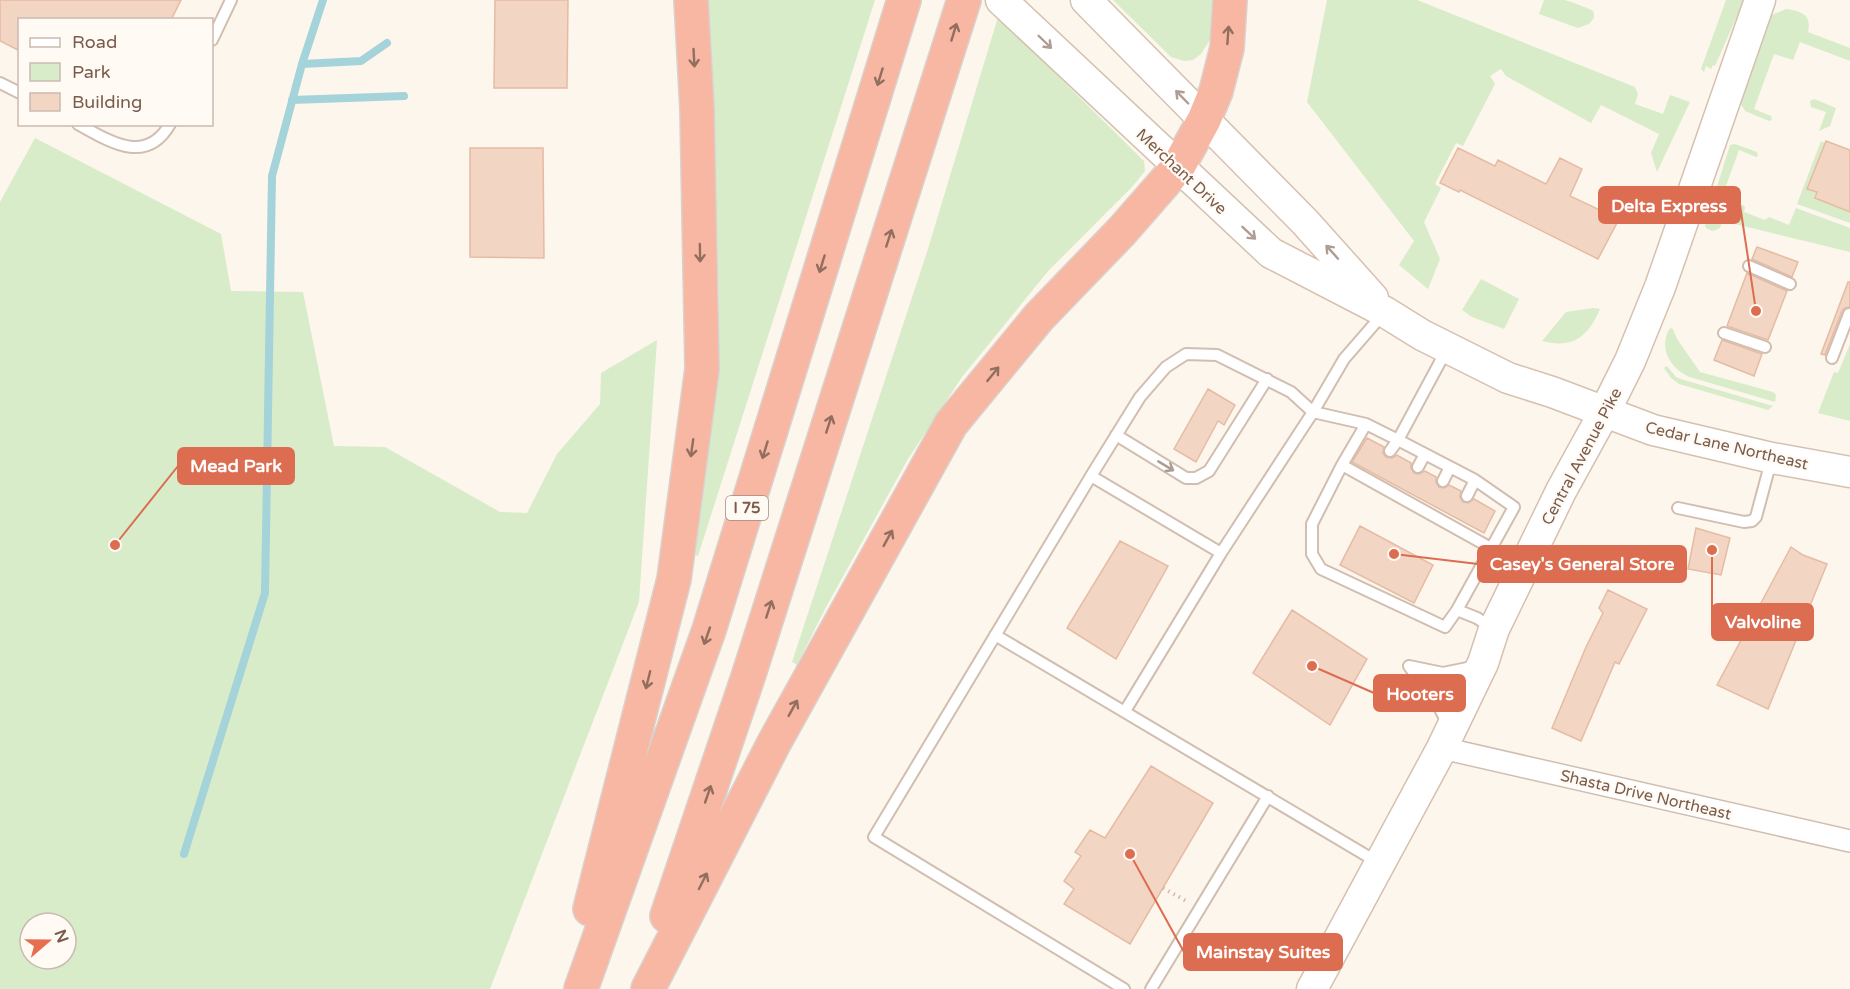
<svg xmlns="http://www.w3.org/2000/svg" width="1850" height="989" viewBox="0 0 1850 989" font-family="'Varela Round',sans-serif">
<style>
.green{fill:#d8ecc9;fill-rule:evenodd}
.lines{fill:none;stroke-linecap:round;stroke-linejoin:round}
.stream{stroke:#a5d3da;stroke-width:8}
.building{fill:#f3d5c3;stroke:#e6bba3;stroke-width:1.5}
.service-casing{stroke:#d1beb0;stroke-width:14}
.minor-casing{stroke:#d1beb0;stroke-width:24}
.secondary-casing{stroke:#d6c0b0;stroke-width:33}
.motorway-casing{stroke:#dad1cd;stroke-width:36}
.path{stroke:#d9b8a5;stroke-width:4;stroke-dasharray:1.5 4.5;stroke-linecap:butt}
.service{stroke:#fff;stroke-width:10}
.minor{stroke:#fff;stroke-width:21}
.secondary{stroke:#fff;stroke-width:30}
.motorway{stroke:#f7b7a3;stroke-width:33}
.oneway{stroke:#936e5e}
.oneway2{stroke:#af9d94}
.labels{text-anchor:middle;stroke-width:4.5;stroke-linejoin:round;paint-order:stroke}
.shield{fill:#fffaf3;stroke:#a28b7f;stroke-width:1.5}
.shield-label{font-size:15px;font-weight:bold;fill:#7a5c4d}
.street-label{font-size:16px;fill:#7a5c4d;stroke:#fffaf3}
.leader{fill:none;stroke:#dc6d51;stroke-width:2}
.callout-dot{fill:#dc6d51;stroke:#fffaf3;stroke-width:2}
.callout{fill:#dc6d51;stroke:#dc6d51;stroke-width:2}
.callout-label{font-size:18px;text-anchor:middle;font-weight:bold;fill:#fff}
</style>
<rect width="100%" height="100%" fill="#fdf6ec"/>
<path class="green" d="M705 0H875L698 556 695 555 712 423 719 319 717 227Z
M1113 0H1215L1211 38 1201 54 1193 60 1184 61 1171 57Z
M1327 0H1417L1635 87 1638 94 1635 104 1663 114 1670 95 1690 102 1657 172 1651 153 1659 134 1601 105 1591 123 1506 76 1501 69 1490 76 1495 84 1463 146 1456 143 1435 184 1441 188 1424 222 1440 259 1428 289 1399 265 1414 241 1307 102Z
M1544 0H1565L1574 3 1592 10 1594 13V18L1589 24 1578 28 1539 14Z
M1726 0H1744L1715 66 1713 65 1711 69 1706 66 1704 72 1701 69Z
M1786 9C1802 11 1812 15 1808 32L1850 48V61L1800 42 1793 60 1774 54 1754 109 1771 116 1772 120 1769 121 1745 111 1740 103 1768 22 1772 15Z
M998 17 1144 161 1145 171 1132 187 1049 270 962 377 908 459 825 609 797 665 792 662 927 252Z
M1814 99 1836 108 1830 126 1819 131 1826 112 1811 107 1810 101Z
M35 138 221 234 231 291 303 292 334 446 385 447 500 512 527 513 557 454 600 404 601 373 657 340 639 602 490 989H0V202ZM30 923H66V959H30Z
M1821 141 1825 143 1815 198 1850 212V223L1797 204Z
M1735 144 1757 152 1758 156 1756 157 1739 150 1722 197 1743 205 1745 207 1744 212 1765 220 1769 217 1789 225 1796 208 1850 228V252L1723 221C1720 227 1720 230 1712 231L1706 228 1705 225 1730 145Z
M1481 279 1519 299 1504 329 1472 317 1462 310Z
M1593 308 1600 309C1588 337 1573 349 1542 341L1566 312Z
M1670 328 1673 329 1677 339 1700 372 1773 392 1776 395 1775 402 1693 378C1672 372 1657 348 1670 328Z
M1850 344V421L1818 413 1834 372 1838 373Z
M1667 366 1676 377 1684 380 1773 406 1768 410 1679 384 1671 378 1664 368Z"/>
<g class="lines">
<path class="stream" d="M302 64 361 61 387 43
M292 100 404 96
M184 854 265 593 272 176 302 64 323 0"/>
</g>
<path class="building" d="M0 0H181L171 20H20V51L0 41Z
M495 0H568L567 88H494Z
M1826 141 1850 150V212L1815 198 1817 192 1807 189Z
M470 148H543L544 258 470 257Z
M1458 148 1495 166 1498 160 1546 184 1560 158 1582 169 1570 196 1619 219 1598 259 1460 190 1459 192 1440 183Z
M1757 247 1798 262 1792 277 1752 259Z
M1747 273 1787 291 1768 340 1727 326Z
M1848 282H1850V307L1845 308 1842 311 1825 355 1821 354Z
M1722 340 1762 354 1754 376 1714 360Z
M1208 389 1235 405 1224 425 1218 421 1196 462 1174 449Z
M1367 438 1384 447 1383 453 1386 457 1392 458 1397 455 1411 463V468L1414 473 1419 474 1425 471 1436 477V482L1439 487 1444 488 1449 485 1461 491 1460 497 1463 502 1468 503 1474 499 1495 511 1484 533 1352 462Z
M1360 526 1433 565 1414 603 1340 565Z
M1696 528 1730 538 1721 575 1688 569Z
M1120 541 1168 566 1116 659 1067 628Z
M1791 547 1803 555 1827 564 1768 709 1717 685Z
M1608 590 1647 609 1619 664 1615 662 1581 741 1552 728 1586 647 1603 613 1599 608Z
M1292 610 1367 659 1330 725 1253 673Z
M1151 766 1213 803 1130 944 1064 904 1074 889 1064 881 1081 856 1075 852 1090 830 1105 838Z"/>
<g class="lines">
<g class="service-casing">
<path id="service" d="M212 40 231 0
M0 83 20 93
M78 124C109 141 146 166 170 124
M1749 266 1790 284
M1724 333 1765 347
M1832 358 1849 314
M1366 424 1342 465 1491 548
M1116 435 1186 478H1196L1209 471 1267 379
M1390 451 1398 440 1475 480 1514 507 1457 610 1477 618 1491 627
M1342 465 1312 524V554L1321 569 1445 627 1457 610
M1418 467 1425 454
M1091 476 874 837 1124 989
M1443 481 1450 467
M1467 496 1475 480
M1678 508 1744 522 1752 521 1756 517 1771 461
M1221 553 1091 476 1140 397 1166 367 1186 354 1217 355 1291 392 1313 412 1366 424 1398 440 1447 349
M995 635 1379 863
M1409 666 1440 709 1449 726
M1409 666 1443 673 1477 666
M1125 711 1221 553 1313 412 1344 359 1383 314
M1151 989 1268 796"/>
</g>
<g class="minor-casing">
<path id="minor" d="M1442 748 1850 841"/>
</g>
<g class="secondary-casing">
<path id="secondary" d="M1001 0 1271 253 1385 312 1422 335 1508 378 1552 392 1653 430 1772 458 1850 472
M1086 0 1305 222 1373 298
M1312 989 1442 748 1483 663 1494 629 1561 491 1605 411 1630 361 1660 287 1760 0"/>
</g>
<g class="motorway-casing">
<path id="motorway" d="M590 909 674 579 702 369 697 109 691 0
M667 916 748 677 964 0
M581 989 709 630 904 0
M648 989 774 743 951 424 1039 317 1122 231 1178 167 1204 120 1216 91 1227 48 1230 0"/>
</g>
<path class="path" d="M1163 888 1186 901"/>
<use href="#service" class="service"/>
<use href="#minor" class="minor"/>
<use href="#secondary" class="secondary"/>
<use href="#motorway" class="motorway"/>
</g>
<defs><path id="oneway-shaft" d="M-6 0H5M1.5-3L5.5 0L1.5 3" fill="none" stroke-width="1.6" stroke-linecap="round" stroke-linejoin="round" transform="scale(1.5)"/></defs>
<g class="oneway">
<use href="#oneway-shaft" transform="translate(954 32) rotate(-73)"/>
<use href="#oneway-shaft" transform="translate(1228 35) rotate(-86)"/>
<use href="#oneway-shaft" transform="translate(694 58) rotate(87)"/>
<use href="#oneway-shaft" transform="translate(880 77) rotate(107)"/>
<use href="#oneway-shaft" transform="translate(889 238) rotate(-72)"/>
<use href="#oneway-shaft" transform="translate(700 253) rotate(89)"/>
<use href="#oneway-shaft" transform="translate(822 264) rotate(107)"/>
<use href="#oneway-shaft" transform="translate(993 374) rotate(-51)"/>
<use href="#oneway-shaft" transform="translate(829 424) rotate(-72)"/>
<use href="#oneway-shaft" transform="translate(692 448) rotate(98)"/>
<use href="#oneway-shaft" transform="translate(765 450) rotate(107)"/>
<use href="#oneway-shaft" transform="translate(888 538) rotate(-61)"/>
<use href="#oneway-shaft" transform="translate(769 609) rotate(-72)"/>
<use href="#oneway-shaft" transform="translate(707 636) rotate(109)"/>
<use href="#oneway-shaft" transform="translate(648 680) rotate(104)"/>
<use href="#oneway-shaft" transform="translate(793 708) rotate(-61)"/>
<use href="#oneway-shaft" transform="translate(708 794) rotate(-71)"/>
<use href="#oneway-shaft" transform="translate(703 881) rotate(-63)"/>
</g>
<g class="oneway2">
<use href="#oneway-shaft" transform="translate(1045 42) rotate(44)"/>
<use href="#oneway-shaft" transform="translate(1182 97) rotate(-134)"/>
<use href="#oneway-shaft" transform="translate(1249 233) rotate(43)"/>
<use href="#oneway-shaft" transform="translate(1332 252) rotate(-132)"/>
<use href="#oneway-shaft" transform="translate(1166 466) rotate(31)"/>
</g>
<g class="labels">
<rect class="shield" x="726" y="496" width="42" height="24" rx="4.5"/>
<g class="shield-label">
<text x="747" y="513">I 75</text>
</g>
<g class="street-label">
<text transform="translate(1182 171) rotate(43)" y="6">Merchant Drive</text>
<text transform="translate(1727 445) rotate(13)" y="6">Cedar Lane Northeast</text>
<text transform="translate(1581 456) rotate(-62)" y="6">Central Avenue Pike</text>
<text transform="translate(1646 794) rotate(13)" y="6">Shasta Drive Northeast</text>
</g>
</g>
<path class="leader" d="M1756 311L1740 205M115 545L178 466M1394 554L1478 564M1712 550L1712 622M1312 666L1374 693M1130 854L1184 952"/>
<g class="callout-dot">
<circle cx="1756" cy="311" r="6"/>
<circle cx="115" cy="545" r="6"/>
<circle cx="1394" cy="554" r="6"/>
<circle cx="1712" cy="550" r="6"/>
<circle cx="1312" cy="666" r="6"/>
<circle cx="1130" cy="854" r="6"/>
</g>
<g class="callout">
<rect x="1599" y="187" width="141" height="36" rx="6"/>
<rect x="178" y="448" width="116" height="36" rx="6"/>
<rect x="1478" y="546" width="208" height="36" rx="6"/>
<rect x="1712" y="604" width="101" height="36" rx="6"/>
<rect x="1374" y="675" width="91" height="36" rx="6"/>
<rect x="1184" y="934" width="158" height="36" rx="6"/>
</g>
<g class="callout-label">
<text x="1669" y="212">Delta Express</text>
<text x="236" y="472">Mead Park</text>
<text x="1582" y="570">Casey's General Store</text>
<text x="1763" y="628">Valvoline</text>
<text x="1420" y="700">Hooters</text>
<text x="1263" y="958">Mainstay Suites</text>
</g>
<rect x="18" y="18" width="195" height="108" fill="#fffaf3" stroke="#cabbb1" stroke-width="1.5"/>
<rect x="30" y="38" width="30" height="9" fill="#ffffff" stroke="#cabbb1" stroke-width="1.5"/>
<text x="72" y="48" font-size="18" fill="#7a5c4d">Road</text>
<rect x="30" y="63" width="30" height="18" fill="#d8ecc9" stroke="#cabbb1" stroke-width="1.5"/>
<text x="72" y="78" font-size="18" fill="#7a5c4d">Park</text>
<rect x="30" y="93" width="30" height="18" fill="#f3d5c3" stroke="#cabbb1" stroke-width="1.5"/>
<text x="72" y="108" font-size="18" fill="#7a5c4d">Building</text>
<g transform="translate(48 941) rotate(70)"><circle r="28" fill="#fffaf3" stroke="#cabbb1" stroke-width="1.5"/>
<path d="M0-4.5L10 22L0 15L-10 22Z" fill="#e76f51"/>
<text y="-9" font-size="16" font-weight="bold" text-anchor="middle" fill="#7a5c4d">N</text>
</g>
</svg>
